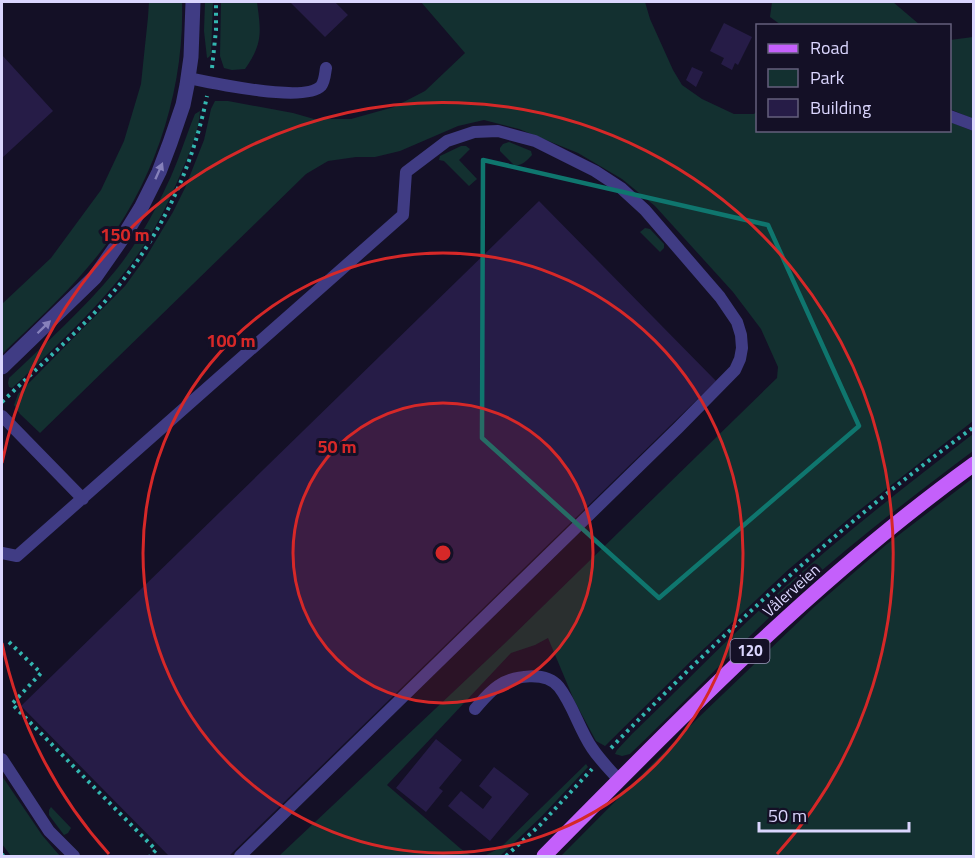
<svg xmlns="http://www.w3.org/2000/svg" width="975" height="858" viewBox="0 0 975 858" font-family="'Titillium Web',sans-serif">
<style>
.green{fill:#133030}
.building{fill:#261c47}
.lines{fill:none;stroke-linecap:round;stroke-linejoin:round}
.path{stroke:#33b6b0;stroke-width:4;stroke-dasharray:3 4.5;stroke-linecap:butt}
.service{stroke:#403c84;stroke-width:12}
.minor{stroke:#403c84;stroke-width:15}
.primary{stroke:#c460fb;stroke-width:15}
.oneway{fill:#8681bb}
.marked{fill:none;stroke:#0f766e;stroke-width:4.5;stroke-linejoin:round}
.ring{fill:none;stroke:#d62828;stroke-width:3}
.labels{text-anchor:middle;stroke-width:6;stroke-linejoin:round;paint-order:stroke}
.shield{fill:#141026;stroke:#9f9bbd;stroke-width:1.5}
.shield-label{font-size:15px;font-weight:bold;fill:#dbd6fe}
.street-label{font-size:16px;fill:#dbd6fe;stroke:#141026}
.centre{fill:#d62828;stroke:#141026;stroke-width:3}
.ring-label{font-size:18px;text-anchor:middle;font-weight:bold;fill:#d62828;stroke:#141026;stroke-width:6;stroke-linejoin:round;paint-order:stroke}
</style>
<rect width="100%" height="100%" fill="#141026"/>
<path class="green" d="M149 2H182C185 96 150 196 88 267 62 298 31 326 2 354V304L51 258 101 190 124 141 141 84 148 17Z
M205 2H213L211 54 209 57 207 58 204 31Z
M221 2H257C261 32 263 43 245 69L232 70 224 68 220 56Z
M421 2H645L650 19 673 70 682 85 702 99 734 114H754L757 111 758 130H950V122L973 131V421L852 516 789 569 693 659 605 746 596 741 574 700 548 638 535 645 511 653 387 785 461 849 472 856H279L503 645 777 378 778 367 761 329 733 292 655 206 622 179 578 153 519 129 484 120 458 126 400 151 375 157H356L328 161 306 174 40 433 20 414 14 405 18 394 125 286 146 257 173 212 185 188 204 140 211 109 215 101H228L293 113 314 119H351L394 107 425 91 465 53Z
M772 2H893L920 25H781L770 17Z
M973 37V119L950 109V40Z
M200 111C199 132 189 154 181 173 169 201 156 229 138 254 106 300 63 339 23 378L12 388 9 387 8 383 9 378C46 343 84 309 116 270 136 245 153 215 166 187 178 163 185 138 195 114Z
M509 142 531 151 532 155C526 161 523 166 514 165L500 151V148L503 144Z
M461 146H466L470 149 459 160 477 179 469 186 444 161 439 160 440 156Z
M645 228 650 229 664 244V248L660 252 640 232Z
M973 434V451C913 496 853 542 796 593 739 644 686 701 630 754L622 756 615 754 617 750 632 734C681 687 729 637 779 592 841 536 907 485 973 434Z
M973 478V856H561L697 719 814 607 887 544Z
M586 764 588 767 542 816 500 856H484L500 848Z
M2 776 42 835 60 856H11L2 844Z
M51 807 71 828 68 833 64 835 49 815V810Z"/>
<path class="building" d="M290 2H335L348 15 325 37Z
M724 23 752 37 738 65 735 63 732 70 721 64 724 58 710 51Z
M2 55 53 111 2 158Z
M692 67 703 72 696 87 686 80Z
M539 201 716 381 229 856H169L21 706Z
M436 739 462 760 439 788 443 791 426 812 396 788Z
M494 767 529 794 490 841 448 806 461 791 483 809 492 797 479 786Z"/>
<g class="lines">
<path class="path" d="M212 68 216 30V2
M2 402C34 371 67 342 98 309 154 250 191 176 207 96
M9 642 41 673 12 704 156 850 150 856
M611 748C723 632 843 522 974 427
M2 854 3 856
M506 856 540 825 592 769"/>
<path class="service" d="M188 78C212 83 305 103 321 86 325 81 325 73 326 68
M950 116 974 125
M2 416 83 499
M2 553 17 556 403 215 406 172 447 141 474 132 498 131 535 141 595 171 621 188 645 210 720 297 737 322 741 335 742 348 740 359 735 370 678 428 240 856
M475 709C482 701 489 692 498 686 514 675 546 671 559 687 573 705 579 729 592 748 600 760 610 770 619 780
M2 759 49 831 74 856"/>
<path class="minor" d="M2 367 95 277 125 234 141 208 159 172 170 143 183 105 187 85 191 57 193 2"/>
<path class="primary" d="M544 856C680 718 816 578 974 464"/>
</g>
<defs><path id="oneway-solid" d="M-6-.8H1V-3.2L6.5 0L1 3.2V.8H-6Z" transform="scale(1.5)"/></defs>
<g class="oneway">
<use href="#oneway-solid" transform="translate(159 171) rotate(-66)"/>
<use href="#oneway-solid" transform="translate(44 327) rotate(-44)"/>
</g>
<path class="marked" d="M483 160 768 225 859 426 659 598 482 438Z"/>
<circle cx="443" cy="553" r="150" fill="#d62828" fill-opacity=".12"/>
<g class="ring">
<circle cx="443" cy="553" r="150"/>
<circle cx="443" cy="553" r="300"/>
<path d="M109 854A450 450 0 0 1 2 643M2 463A450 450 0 1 1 777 854"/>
</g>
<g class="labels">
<rect class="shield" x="730.5" y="639" width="39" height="24" rx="4.5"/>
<g class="shield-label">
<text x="750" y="656">120</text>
</g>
<g class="street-label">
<text transform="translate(791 590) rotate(-42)" y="6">Vålerveien</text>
</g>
</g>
<circle cx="443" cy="553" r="9" class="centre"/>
<g class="ring-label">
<text x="125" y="241">150 m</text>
<text x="231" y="347">100 m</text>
<text x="337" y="453">50 m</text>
</g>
<rect width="975" height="858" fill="none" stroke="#dbd6fe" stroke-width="6"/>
<rect x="756" y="24" width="195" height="108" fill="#141026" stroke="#645f7c" stroke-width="1.5"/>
<rect x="768" y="44" width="30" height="9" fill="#c460fb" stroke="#645f7c" stroke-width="1.5"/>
<text x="810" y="54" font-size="18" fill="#dbd6fe">Road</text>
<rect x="768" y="69" width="30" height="18" fill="#133030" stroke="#645f7c" stroke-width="1.5"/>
<text x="810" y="84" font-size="18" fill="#dbd6fe">Park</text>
<rect x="768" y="99" width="30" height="18" fill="#261c47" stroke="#645f7c" stroke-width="1.5"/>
<text x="810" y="114" font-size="18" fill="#dbd6fe">Building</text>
<path d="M759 822v9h150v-9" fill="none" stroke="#dbd6fe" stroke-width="3"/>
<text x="768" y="822" font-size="18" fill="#dbd6fe" stroke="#141026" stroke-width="4.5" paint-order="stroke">50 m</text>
</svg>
